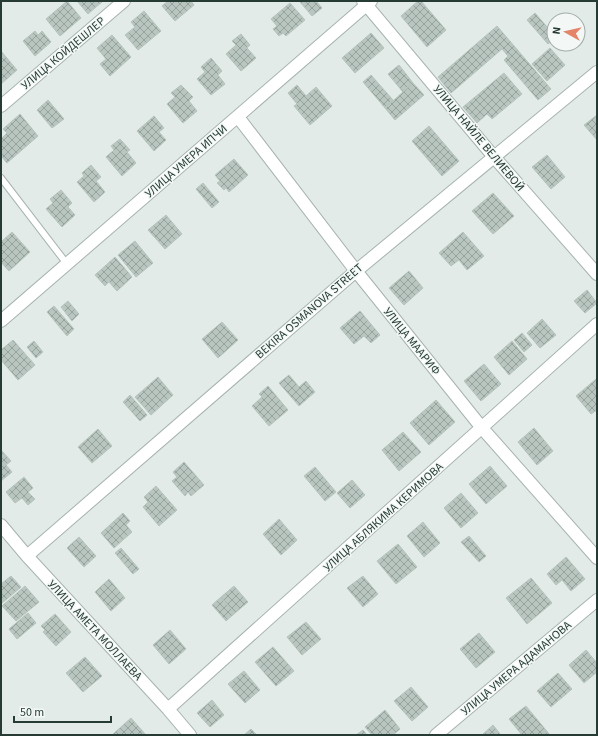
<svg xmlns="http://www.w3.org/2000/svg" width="598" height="736" viewBox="0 0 598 736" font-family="'Source Sans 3',sans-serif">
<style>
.building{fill:url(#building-cross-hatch);stroke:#b6c4be}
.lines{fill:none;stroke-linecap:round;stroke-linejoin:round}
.service-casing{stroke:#a6b3ae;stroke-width:8}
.minor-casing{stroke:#a6b3ae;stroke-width:14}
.service{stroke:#fff;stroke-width:6}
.minor{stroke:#fff;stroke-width:12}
.labels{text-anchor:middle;stroke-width:3;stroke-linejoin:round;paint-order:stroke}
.street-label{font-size:12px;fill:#253b34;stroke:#f3f8f6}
</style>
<defs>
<pattern id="building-cross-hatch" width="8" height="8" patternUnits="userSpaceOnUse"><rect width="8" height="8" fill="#b9c6c0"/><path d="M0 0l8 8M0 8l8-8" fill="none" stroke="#96a29d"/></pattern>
</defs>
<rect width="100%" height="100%" fill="#e3ebe8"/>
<path class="building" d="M67 1 81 18 60 36 46 19Z
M77 1H103L88 14Z
M168 1H191L194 5 175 21 162 6Z
M301 1H316L322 8 312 16 300 2Z
M418 1H421L446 30 427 47 401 16Z
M290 3 305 20 286 36 283 33 279 36 273 29 277 26 271 19Z
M144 11 161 31 138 50 125 35 135 27 131 22Z
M535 13 554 35V39L548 44 527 20Z
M497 26 551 89 538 100 504 60 508 56 502 49 451 93 438 77Z
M35 31 38 35 42 31 51 42 35 56 23 41Z
M371 33 384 48 355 73 342 58Z
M241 34 250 45 247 48 256 58 241 71 226 54 236 45 232 41Z
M112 35 131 57 110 76 100 64 106 59 97 48Z
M550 48 565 65 547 81 532 64Z
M1 51 17 70 1 84Z
M211 58 222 71 218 75 225 84 211 95 197 79 205 72 201 67Z
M399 65 413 83 403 92 388 74Z
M504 73 522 94 492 119 487 114 477 123 463 107Z
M371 75 393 100 385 108 363 82Z
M413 83 424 95 395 120 385 108Z
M181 85 193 97 189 101 197 111 183 123 167 104 175 97 171 93Z
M297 85 306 96 316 87 332 106 310 125 294 106 297 104 288 93Z
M48 100 64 119 52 128 37 110Z
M20 114 38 136 7 163 1 156V139L7 133 3 129Z
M597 115V140L584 125Z
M154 116 164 128 159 132 166 140 154 151 137 131Z
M429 126 459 161 442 176 412 141Z
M120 139 130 150 127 152 136 163 122 176 106 157 114 150 111 146Z
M547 155 565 177 551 189 532 167Z
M234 159 248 175 229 192 226 188 224 190 217 183 220 181 215 175Z
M91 165 101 177 96 181 105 192 94 202 77 182 84 176 82 173Z
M203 183 219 202 212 208 196 189Z
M61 190 72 203 68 207 75 215 62 227 46 209 53 203 50 199Z
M493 193 514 216 493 234 472 211Z
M166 215 182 234 165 249 148 230Z
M12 232 30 252 9 271 1 262V242Z
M463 232 484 256 467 270 459 260 451 266 439 253Z
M135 241 153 263 136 277 118 255Z
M115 257 132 277 117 291 109 282 105 286 95 275Z
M409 271 423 288 404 305 389 288Z
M587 290 597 303 585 313 574 301Z
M68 301 79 314 72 321 61 307Z
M54 306 74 329 67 336 47 312Z
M360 311 380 335 371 343 364 336 354 344 340 328Z
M542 319 556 335 540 348 527 333Z
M222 322 238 340 218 358 202 339Z
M522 333 532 345 524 352 514 340Z
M13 340 35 365 18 380 1 360V350Z
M34 341 43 352 36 358 27 347Z
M512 341 527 359 509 375 494 357Z
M484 364 501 384 481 401 464 381Z
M289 375 299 387 306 381 315 392 299 406 279 383Z
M158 377 173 395 151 415 135 397Z
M596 379 597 410 591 414 576 396Z
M268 386 288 410 269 426 252 406 262 397 259 394Z
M130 395 147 415 140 421 123 402Z
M436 400 455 422 429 445 410 423Z
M534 428 553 451 537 465 518 442Z
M98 429 112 446 92 463 78 447Z
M403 432 421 452 399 471 382 450Z
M2 451 11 461 6 465 12 472 1 481V452Z
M184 462 204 485 191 496 188 492 185 496 172 481 177 477 173 472Z
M490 466 507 486 486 504 469 484Z
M315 467 336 492 325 501 304 476Z
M24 477 33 488 28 492 35 499 28 505 22 498 15 503 6 492Z
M352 480 365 495 350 508 337 493Z
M156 486 177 510 159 526 143 507 148 502 144 497Z
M461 493 478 513 461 528 444 508Z
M123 513 130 521 126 525 132 532 114 548 101 533Z
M279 519 297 540 281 555 263 534Z
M423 522 440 543 424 557 407 536Z
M469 536 486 556 479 562 461 542Z
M79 537 96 556 84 567 67 548Z
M398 544 417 567 396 584 377 561Z
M121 548 139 569 133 574 115 553Z
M566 557 585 579 571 591 562 580 556 585 547 574Z
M11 576 21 587 1 604V584Z
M363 576 378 594 363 607 347 588Z
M531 578 552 603 527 624 506 598Z
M109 579 125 598 111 611 95 592Z
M25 586 39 602 16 621 2 606Z
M234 586 248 602 235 613 221 597Z
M221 597 235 613 226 621 212 605Z
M28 613 36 623 17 639 9 629Z
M55 614 71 632 56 646 43 632 45 630 41 626Z
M306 622 321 639 302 655 287 637Z
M170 630 186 649 169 664 153 645Z
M479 633 495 652 476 668 460 649Z
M273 647 294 671 276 686 255 662Z
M586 650 597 663V672L584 683 569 665Z
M85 657 102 676 83 692 66 673Z
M244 671 260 690 245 703 228 684Z
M558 673 572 689 551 707 537 691Z
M411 687 428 707 412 721 394 701Z
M212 700 224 715 210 727 197 713Z
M526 706 550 735H522L509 719Z
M385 710 400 729 393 735H372L365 727Z
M131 718 146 735H112Z
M493 725 501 735H482Z
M251 729 257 735H244Z
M363 730 367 735H356Z"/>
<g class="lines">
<g class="service-casing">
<path id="service" d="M1 178 67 264"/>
</g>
<g class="minor-casing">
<path id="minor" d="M363 1 494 157 597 274
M1 106 124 1
M238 117 356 271 482 428 597 558
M1 321 371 1
M1 525 27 556 168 709 190 735
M27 556 356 271 597 72
M168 709 597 324
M436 735 597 600"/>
</g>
<use href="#service" class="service"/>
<use href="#minor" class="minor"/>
</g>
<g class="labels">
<g class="street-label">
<text transform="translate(63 53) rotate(-40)" y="4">УЛИЦА КОЙДЕШЛЕР</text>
<text transform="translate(479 138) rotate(50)" y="4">УЛИЦА НАЙЛЕ ВЕЛИЕВОЙ</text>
<text transform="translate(186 161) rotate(-41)" y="4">УЛИЦА УМЕРА ИПЧИ</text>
<text transform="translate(309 311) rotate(-41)" y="4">BEKIRA OSMANOVA STREET</text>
<text transform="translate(412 341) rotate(51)" y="4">УЛИЦА МААРИФ</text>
<text transform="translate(383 517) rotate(-42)" y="4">УЛИЦА АБЛЯКИМА КЕРИМОВА</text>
<text transform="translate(95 630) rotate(47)" y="4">УЛИЦА АМЕТА МОЛЛАЕВА</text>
<text transform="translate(516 668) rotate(-40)" y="4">УЛИЦА УМЕРА АДАМАНОВА</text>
</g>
</g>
<rect width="598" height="736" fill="none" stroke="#253b34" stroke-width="4"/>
<g transform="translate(566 32) rotate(278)"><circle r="19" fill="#f3f8f6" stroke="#a1aca8"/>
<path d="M0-3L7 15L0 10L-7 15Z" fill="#e48468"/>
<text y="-6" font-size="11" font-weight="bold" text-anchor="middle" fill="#253b34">N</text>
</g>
<path d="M14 716v6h97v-6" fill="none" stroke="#253b34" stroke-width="2"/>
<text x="20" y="716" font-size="12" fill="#253b34" stroke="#f3f8f6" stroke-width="3" paint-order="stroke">50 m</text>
</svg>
